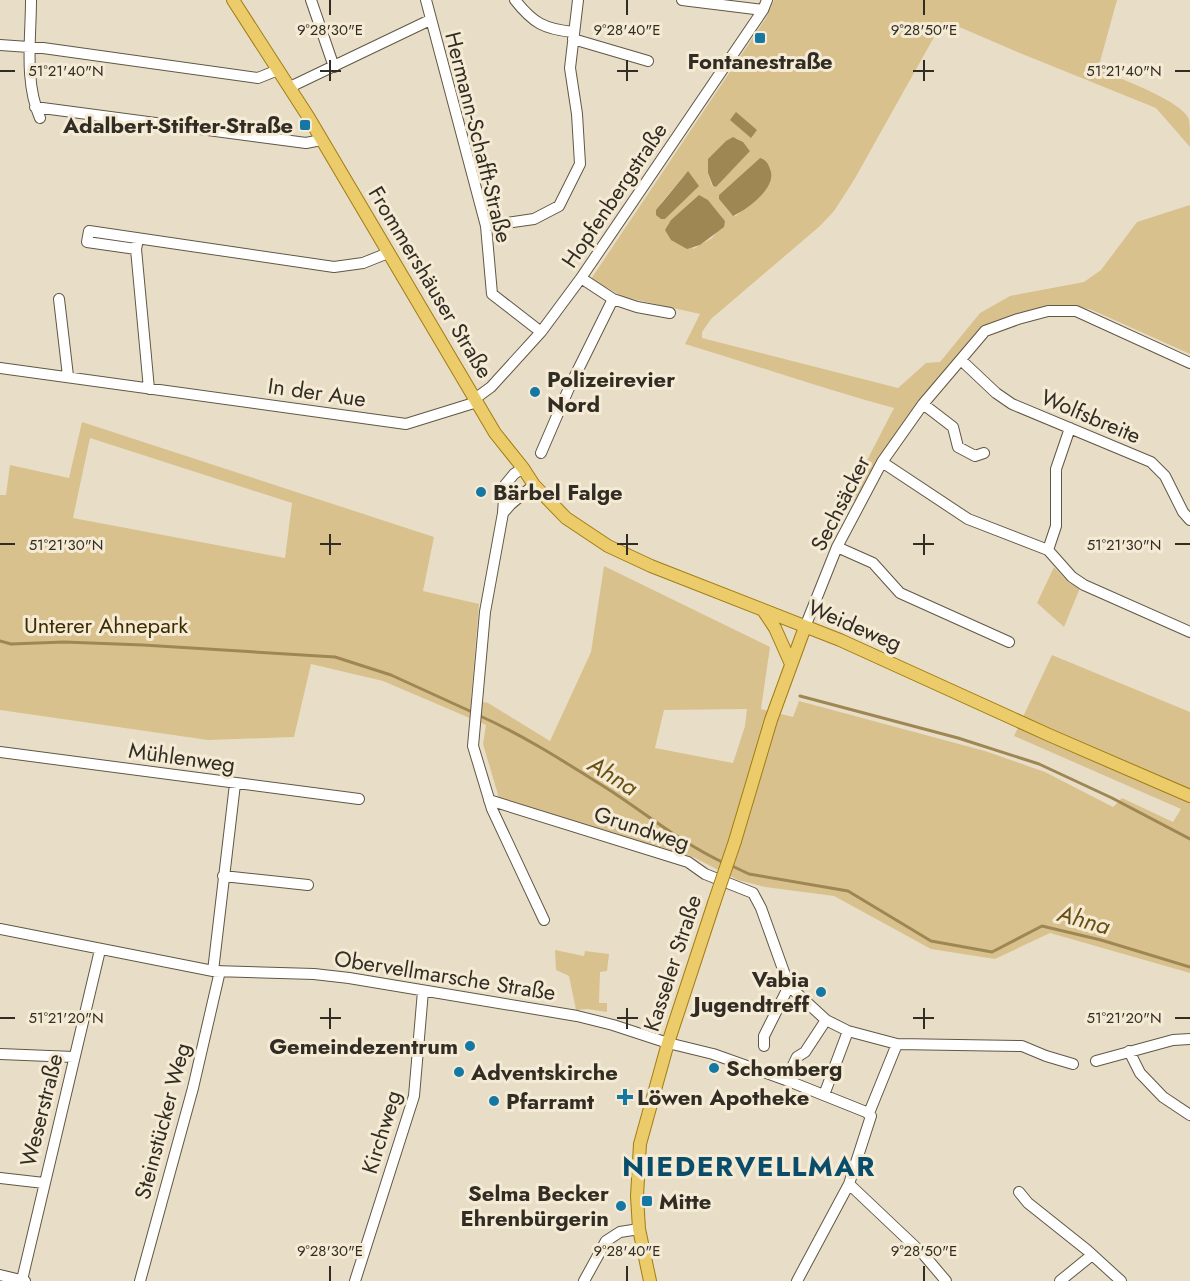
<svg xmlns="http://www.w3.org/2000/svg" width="1190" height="1281" viewBox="0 0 1190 1281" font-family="Jost,sans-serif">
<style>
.green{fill:#d9c18e;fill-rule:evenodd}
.water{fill:#9f8754}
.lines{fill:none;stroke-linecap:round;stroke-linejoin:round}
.stream{stroke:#9f8754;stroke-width:3}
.minor-casing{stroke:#605745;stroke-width:12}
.major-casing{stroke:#a17d11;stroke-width:14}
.minor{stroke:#fff;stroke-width:10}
.major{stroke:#ebcb6a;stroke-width:12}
.major-bridge-casing{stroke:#a17d11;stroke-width:14;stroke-linecap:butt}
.major-bridge{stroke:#ebcb6a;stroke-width:12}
.ticks{fill:none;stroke:#312d25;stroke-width:2}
.poi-dot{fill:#1577a4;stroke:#f5ebd5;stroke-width:2}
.labels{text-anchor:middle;stroke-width:6;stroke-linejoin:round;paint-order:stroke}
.poi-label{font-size:22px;font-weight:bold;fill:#312d25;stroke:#f5ebd5;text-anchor:start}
.street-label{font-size:22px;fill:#312d25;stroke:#f5ebd5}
.park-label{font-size:22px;fill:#3d2c00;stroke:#f5ebd5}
.water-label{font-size:24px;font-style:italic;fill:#695011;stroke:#f5ebd5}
.district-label{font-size:28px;font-weight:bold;letter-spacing:1.5px;fill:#094d6b;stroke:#f5ebd5}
.ticks-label{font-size:15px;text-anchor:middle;fill:#312d25;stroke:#f5ebd5;stroke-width:6;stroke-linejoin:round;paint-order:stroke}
</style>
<rect width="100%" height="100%" fill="#e8dec8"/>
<path class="green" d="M774 0H1117L1098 69C1118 78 1181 100 1189 119 1190 126 1190 139 1190 147L1156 108 1015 51 950 23 938 30 854 180 834 211 820 226 711 319 702 332V338L898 388 926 363 940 362 980 313 1010 296 1084 282 1101 270 1137 222 1190 205V354L1092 310 1073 305 1048 306 1021 313 986 326 856 501 847 499 894 408C824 389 755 365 685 344L700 314 624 297 591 279 766 18ZM737 138 750 150 716 187 712 186 708 173ZM760 158 766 189 736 216 731 214 719 199V195ZM687 172 678 206 665 219 661 203ZM708 200 725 221 712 238 693 249Z
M82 422 434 537 423 591 479 604 471 699 488 703 550 741 591 652 604 566 770 647 761 709 793 717 799 701 985 751 1045 772 1113 807 1122 798 1173 822 1181 809 1014 736 1052 655 1190 712V973L1050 933 995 959 931 949 834 896 765 887 738 880 693 857 499 798 483 744 486 725 383 681 311 664 294 737 208 740 0 710V495H6L10 465 69 478ZM90 438 292 503 285 558 73 518ZM747 709 745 726 733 763 655 748 664 710Z
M1054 567 1069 583 1080 588 1064 627 1037 603Z
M555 950 584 956 585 951 609 954 607 971 600 972 599 1003H607V1012L587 1009 576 1010 569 976 556 970Z"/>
<path class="water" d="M736 112 757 130 751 138 730 120Z
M733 137 743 142 750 151 716 187 713 186 708 173V159L726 141Z
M760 158C766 160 768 163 770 169 778 187 748 209 733 216L719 199V195Z
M688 171 699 186 665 219H661L656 215V210Z
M699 195 708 200 725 221 724 227 700 245 687 249 671 240 665 230 671 220Z"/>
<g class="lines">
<path class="stream" d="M0 641 11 644 64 642 143 645 335 657 391 675 472 712
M800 696 958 738 1039 764 1112 798 1190 839
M478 715C525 736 568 764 611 791 649 816 682 843 724 863
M730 865 749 874 848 891 931 941 992 952 1042 926 1101 940 1190 967"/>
<g class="minor-casing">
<path id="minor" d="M31 0C31 39 24 81 40 118
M311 0 334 67
M426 0 486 226 492 294 541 332
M515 0C533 23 544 29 573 32
M682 0 763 10
M573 39 648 61
M0 45 43 48 258 78 278 70
M290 87 430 20
M35 107 306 143 321 140
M486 226 534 219 559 206 580 164 577 114 570 68 578 0
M138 239 136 249 87 242 89 231 334 267 363 263 388 253
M136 249 149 389
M581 278 613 299 637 307 670 313
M59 299 68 376
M961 360 996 393 1012 404 1151 462 1165 476 1183 512 1190 520
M0 368 406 424 477 402
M476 398 491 387 541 332 581 278 763 10 767 0
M923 404 953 427 958 447 975 456 984 453
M541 453 569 388 613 299
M882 462 968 519 1048 550 1072 577 1084 585 1190 632
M523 468 514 474 505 485 503 513 485 612 473 746 492 809 544 920
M503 513 511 504 534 485
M837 547 873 563 900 593 1009 642
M1048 550 1056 526V469L1070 428
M805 627 837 547 882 462 923 404 985 331 1018 319 1048 311H1076L1190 363
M0 752 359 799
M489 800 688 862 705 874 753 893 761 908 789 986 826 1020 848 1031 897 1044 1022 1046 1046 1056 1073 1064
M223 876 308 885
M0 929 213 971 314 974 349 978 577 1016 613 1025 668 1043 713 1054 786 1080 866 1112 871 1116 849 1184 797 1281
M213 971 235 784
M764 1046V1036L789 986
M1129 1051 1140 1073 1163 1097 1190 1115
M0 1054 74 1057
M1096 1061 1173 1040 1190 1039
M786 1080 797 1057 805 1052 826 1020
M824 1095 848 1031
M869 1113 897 1044
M0 1178 44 1183
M849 1184 924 1255 946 1281
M1019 1192 1028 1203 1087 1250 1121 1281
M0 1275 25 1281
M22 1280 100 950
M140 1281 193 1088 220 971
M355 1281 414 1096 423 991
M584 1281 606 1241 620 1232 639 1229
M1060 1281 1092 1255"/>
</g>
<g class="major-casing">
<path id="major" d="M233 0 309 118 495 433 523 468 534 485 566 518 608 546 651 566 840 640 1049 735 1190 796
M763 610 775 628 791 664
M735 841 771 720 805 627
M650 1281 639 1229 637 1196 640 1144 668 1043 714 903"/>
</g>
<use href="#minor" class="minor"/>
<use href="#major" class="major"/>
<g class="major-bridge-casing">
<path id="major-bridge" d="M714 903 735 841"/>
</g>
<use href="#major-bridge" class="major-bridge"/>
</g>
<path class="ticks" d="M330 0V15M627 0V15M924 0V15M330 60V81M627 60V81M924 60V81M0 71H15M320 71H341M617 71H638M913 71H934M1175 71H1190M330 534V555M627 534V555M924 534V555M0 544H15M320 544H341M617 544H638M913 544H934M1175 544H1190M330 1008V1029M627 1008V1029M924 1008V1029M0 1018H15M320 1018H341M617 1018H638M913 1018H934M1175 1018H1190M330 1266V1281M627 1266V1281M924 1266V1281"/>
<g class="poi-dot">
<rect x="754" y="32" width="12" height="12" rx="3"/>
<rect x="299" y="119" width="12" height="12" rx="3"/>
<circle cx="535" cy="392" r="6"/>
<circle cx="481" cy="492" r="6"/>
<circle cx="821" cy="992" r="6"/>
<circle cx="470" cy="1046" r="6"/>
<circle cx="714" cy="1068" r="6"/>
<circle cx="459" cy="1072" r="6"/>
<path d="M622 1088h6v6h6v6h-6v6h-6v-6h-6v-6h6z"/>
<circle cx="494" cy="1101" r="6"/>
<rect x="641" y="1195" width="12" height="12" rx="3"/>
<circle cx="621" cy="1206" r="6"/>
</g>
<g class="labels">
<g class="poi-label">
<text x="760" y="69" text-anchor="middle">Fontanestraße</text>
<text x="293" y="133" text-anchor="end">Adalbert-Stifter-Straße</text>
<text x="547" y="387">Polizeirevier<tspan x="547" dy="25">Nord</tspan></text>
<text x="493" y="500">Bärbel Falge</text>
<text x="809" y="987" text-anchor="end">Vabia<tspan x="809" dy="25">Jugendtreff</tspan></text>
<text x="458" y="1054" text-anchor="end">Gemeindezentrum</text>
<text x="726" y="1076">Schomberg</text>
<text x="471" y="1080">Adventskirche</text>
<text x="637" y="1105">Löwen Apotheke</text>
<text x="506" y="1109">Pfarramt</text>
<text x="609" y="1201" text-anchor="end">Selma Becker<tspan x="609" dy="25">Ehrenbürgerin</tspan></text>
<text x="659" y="1209">Mitte</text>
</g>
<g class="street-label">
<text transform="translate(479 137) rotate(76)" y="8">Hermann-Schafft-Straße</text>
<text transform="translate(614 195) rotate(-56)" y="8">Hopfenbergstraße</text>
<text transform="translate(431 282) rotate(59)" y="8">Frommershäuser Straße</text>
<text transform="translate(317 392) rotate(8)" y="8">In der Aue</text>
<text transform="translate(1091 416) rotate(23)" y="8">Wolfsbreite</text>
<text transform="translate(840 503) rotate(-63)" y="8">Sechsäcker</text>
<text transform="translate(855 625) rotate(23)" y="8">Weideweg</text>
<text transform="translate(182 757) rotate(8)" y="8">Mühlenweg</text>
<text transform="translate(642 828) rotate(18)" y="8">Grundweg</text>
<text transform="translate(672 963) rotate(-72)" y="8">Kasseler Straße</text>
<text transform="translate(445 975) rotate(9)" y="8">Obervellmarsche Straße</text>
<text transform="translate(41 1110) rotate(-76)" y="8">Weserstraße</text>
<text transform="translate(162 1121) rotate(-75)" y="8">Steinstücker Weg</text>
<text transform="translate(381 1132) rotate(-73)" y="8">Kirchweg</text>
</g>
<g class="park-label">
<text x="106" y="633">Unterer Ahnepark</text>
</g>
<g class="water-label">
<text transform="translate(613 776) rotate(32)" y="8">Ahna</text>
<text transform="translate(1084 920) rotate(16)" y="8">Ahna</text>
</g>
<g class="district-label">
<text x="749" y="1176">NIEDERVELLMAR</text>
</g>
</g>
<g class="ticks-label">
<text x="330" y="35">9°28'30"E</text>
<text x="627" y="35">9°28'40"E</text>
<text x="924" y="35">9°28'50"E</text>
<text x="66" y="76">51°21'40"N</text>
<text x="1124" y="76">51°21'40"N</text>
<text x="66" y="550">51°21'30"N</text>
<text x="1124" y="550">51°21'30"N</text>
<text x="66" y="1023">51°21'20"N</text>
<text x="1124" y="1023">51°21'20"N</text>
<text x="330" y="1256">9°28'30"E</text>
<text x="627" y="1256">9°28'40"E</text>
<text x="924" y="1256">9°28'50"E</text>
</g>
</svg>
